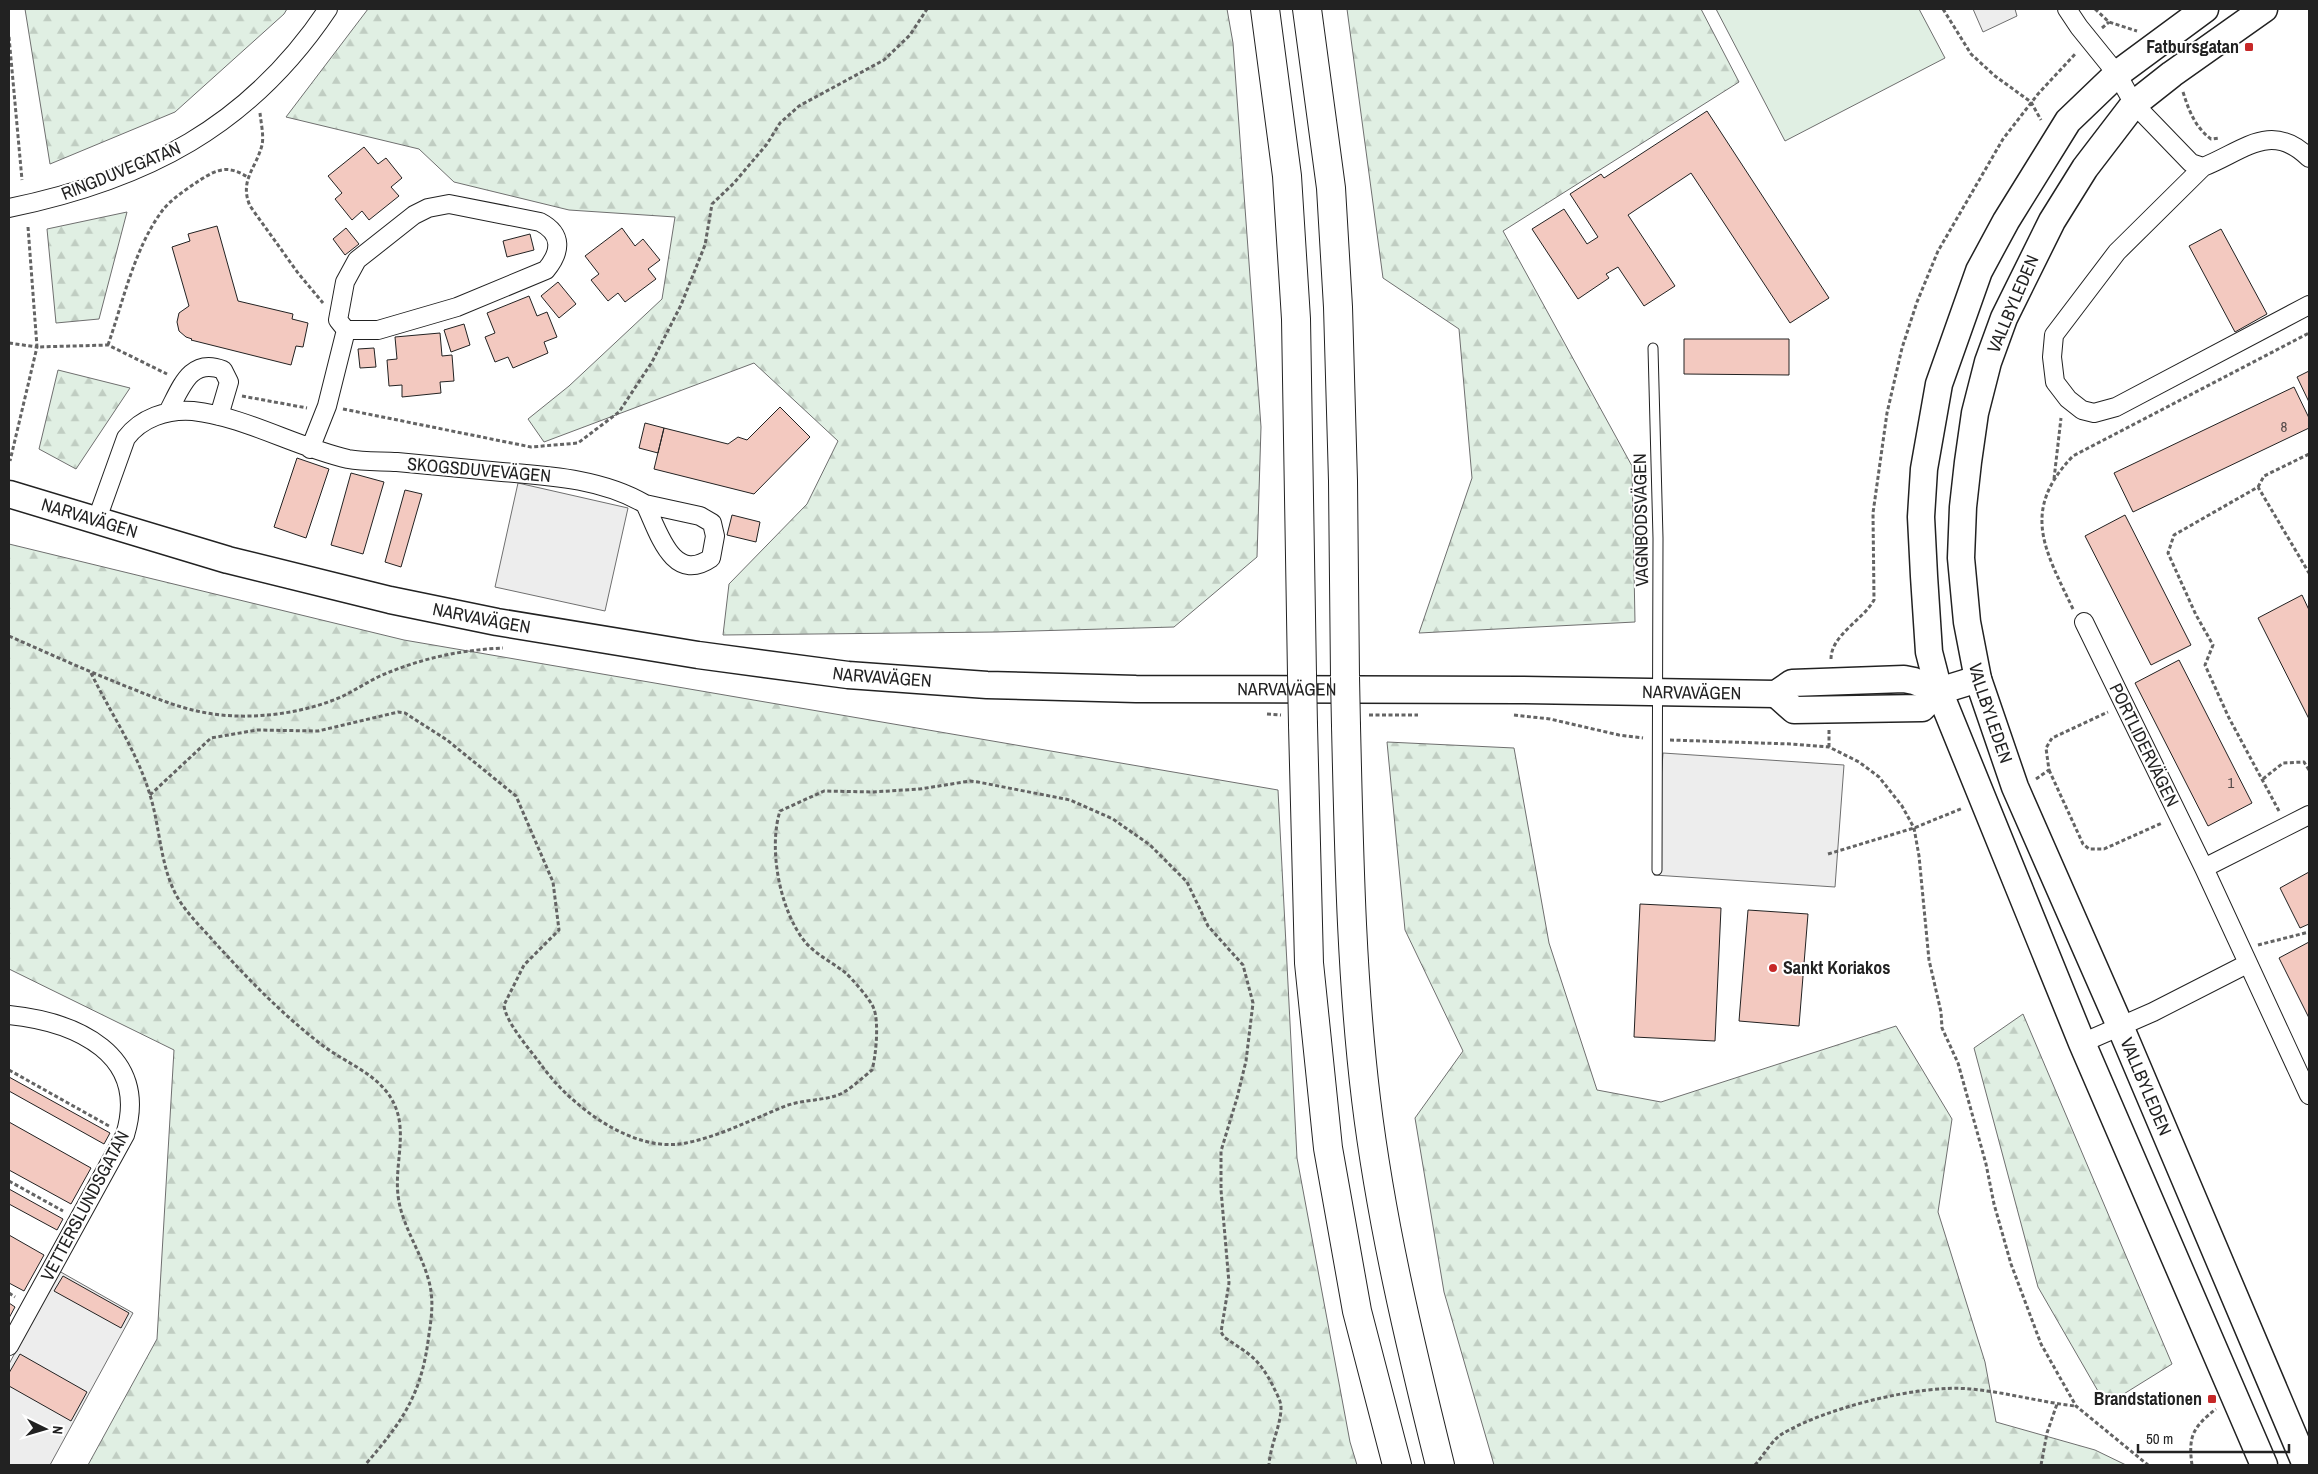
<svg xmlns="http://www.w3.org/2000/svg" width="2318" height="1474" viewBox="0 0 2318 1474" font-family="'Archivo Narrow',sans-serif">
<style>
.forest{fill:url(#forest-firs);stroke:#6f6f6f}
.pitch{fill:#e0efe3;stroke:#6f6f6f}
.parking{fill:#ededed;stroke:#6f6f6f}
.building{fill:#f3c9c0;stroke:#222}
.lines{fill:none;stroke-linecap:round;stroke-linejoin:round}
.lane-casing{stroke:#222;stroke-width:11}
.street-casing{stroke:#222;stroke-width:20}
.secondary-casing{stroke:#222;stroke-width:29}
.highway-casing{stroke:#222;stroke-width:30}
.path{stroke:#646464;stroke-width:3;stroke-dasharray:4 2.5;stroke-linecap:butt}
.lane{stroke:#fff;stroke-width:9}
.street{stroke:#fff;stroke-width:18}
.secondary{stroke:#fff;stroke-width:26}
.highway{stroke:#fff;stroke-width:28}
.highway-bridge-casing{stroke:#222;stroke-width:30;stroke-linecap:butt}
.highway-bridge{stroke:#fff;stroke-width:28}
.poi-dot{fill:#c62828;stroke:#fff;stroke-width:2}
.labels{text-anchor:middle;stroke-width:4;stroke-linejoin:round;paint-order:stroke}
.number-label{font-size:15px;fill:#564c4a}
.poi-label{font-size:18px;font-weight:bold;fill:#222;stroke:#fff;text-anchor:end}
.street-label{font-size:18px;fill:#222;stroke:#fff}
</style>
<defs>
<pattern id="forest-firs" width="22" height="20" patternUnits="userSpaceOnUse" patternTransform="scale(1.25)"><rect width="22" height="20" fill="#e0efe3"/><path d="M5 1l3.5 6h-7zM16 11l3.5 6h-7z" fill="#c0cdc2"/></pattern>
</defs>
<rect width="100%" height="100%" fill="#fff"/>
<path class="forest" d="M25 9H287L284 14 175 112 50 164Z
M368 9H1227L1233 43 1261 427 1257 557 1174 627 997 632 723 635 729 584 807 504 838 441 754 363 544 442 528 419 569 386 662 299 675 217 569 210 454 182 419 149 286 117Z
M1347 9H1701L1739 82 1503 231 1632 466 1635 622 1419 633 1472 478 1459 329 1383 278Z
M127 212 99 319 56 323 47 229Z
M58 370 130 388 76 469 39 449Z
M9 544 404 640 1278 790 1297 1158 1350 1442 1357 1465H88L157 1339 174 1050 9 969Z
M1387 742 1514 748 1549 943 1597 1090 1661 1102 1896 1026 1952 1119 1938 1212 1985 1362 1996 1422 2095 1450 2126 1465H1494L1444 1292 1415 1118 1463 1051 1405 930Z
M2023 1014 2172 1364 2106 1405 2038 1287 1974 1048Z"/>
<path class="pitch" d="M1716 9H1919L1945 58 1785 141Z"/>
<path class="parking" d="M1973 9H2015L2017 16 1983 32Z
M518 483 628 508 605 611 495 587Z
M1663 753 1844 765 1835 887 1654 875Z
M59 1271 133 1313 50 1465H9V1364Z"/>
<path class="building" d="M1707 111 1829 298 1790 323 1691 173 1628 215 1675 286 1644 306 1618 267 1606 274 1609 278 1578 299 1532 229 1564 209 1587 244 1598 237 1570 194 1601 174 1604 178Z
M364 147 378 164 386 158 402 178 391 187 399 196 369 220 362 211 352 220 335 199 342 193 328 176Z
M217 226 238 301 293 314 292 319 308 323 303 347 296 346 291 365 191 340 192 339 186 337 179 331 177 322 179 313 189 306 172 247 190 241 188 234Z
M346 228 359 244 345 255 333 239Z
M622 228 635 246 643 239 660 260 648 269 656 279 625 302 618 293 608 301 591 280 599 274 585 256Z
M2221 229 2267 314 2235 332 2189 246Z
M530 234 534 250 507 257 503 241Z
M558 282 576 304 559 318 541 296Z
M529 296 537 316 547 312 557 337 544 342 548 353 513 368 508 357 495 362 485 337 495 333 487 313Z
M464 324 470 345 451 352 444 330Z
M440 333 442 356 452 355 454 381 440 382 441 393 402 397V385L389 386 387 360 397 359 395 337Z
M1684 339H1789V375L1684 374Z
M374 348 376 367 360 368 358 349Z
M2309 371V402L2297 377Z
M2294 387 2309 418V428L2133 512 2114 473Z
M780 407 810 437 754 494 654 469 664 428 728 444 738 437 747 440Z
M645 423 664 428 658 453 639 448Z
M297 458 329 469 306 538 274 527Z
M351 473 384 482 363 554 331 545Z
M405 490 422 494 401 567 385 562Z
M732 515 760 522 756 542 727 535Z
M2125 515 2191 645 2151 665 2085 536Z
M2302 595 2309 610V719L2258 618Z
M2179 660 2252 803 2208 826 2135 683Z
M2309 872V924L2300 928 2280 888Z
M1640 904 1721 908 1715 1041 1634 1037Z
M1748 910 1808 914 1799 1026 1739 1021Z
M2309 942V1018L2279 958Z
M9 1077 110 1133 104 1144 9 1091Z
M9 1122 91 1168 71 1204 9 1170Z
M9 1189 63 1219 57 1230 9 1204Z
M9 1235 44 1255 24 1291 9 1283Z
M63 1276 129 1313 121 1328 54 1291Z
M9 1303 15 1307 9 1318Z
M20 1354 87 1392 71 1421 9 1386V1373Z"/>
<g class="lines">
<g class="lane-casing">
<path id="lane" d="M1653 348 1658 538 1657 870"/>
</g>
<g class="street-casing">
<path id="street" d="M2067 9 2079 27 2117 74 2134 104 2191 163 2203 167C2242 152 2271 120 2309 158
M2203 167 2117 252 2054 335 2052 357 2055 382 2068 399 2082 410 2094 413 2116 407 2309 305
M9 208C145 180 249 127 328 9
M168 412C181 388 190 357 223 370L229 382 219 416
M310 449 327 406 346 330 338 320 345 282 357 260 414 215 428 208 449 204 540 222C563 234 561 252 546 270L457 307 378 330H346
M97 519 126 438C141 418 167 409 193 411 246 417 295 447 348 459 364 462 381 461 397 462 432 465 467 469 502 472 551 476 602 479 645 504 658 530 672 585 711 558L715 536 712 523 700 516 645 504
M2084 622 2204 868 2309 1095
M2204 868 2309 815
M9 1015C76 1022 150 1054 125 1135L9 1346
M2082 1043 2153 1012 2247 964"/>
</g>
<g class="secondary-casing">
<g id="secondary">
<path d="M2205 9 2117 74 2068 121 2006 221 1979 271 1939 384 1924 469 1921 517 1924 576 1929 652 1939 691 2082 1043 2264 1465"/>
<path id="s1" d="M2264 9 2172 74 2134 104 2085 168 2052 221 2004 318 1988 362 1975 413 1968 462 1963 507 1961 558 1967 622 1978 679 2015 787 2120 1026 2306 1465"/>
<path id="s2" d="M9 494 228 560 390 600 497 622 698 655 848 675 987 685 1136 689 1520 690 1776 694 1792 683 1904 679 1914 681 1939 691"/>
<path d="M1776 694 1794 710 1922 708 1939 691 1978 679"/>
</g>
</g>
<g class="highway-casing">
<path id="highway" d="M1265 9 1287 176 1296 319 1302 675
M1307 9 1331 188 1338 307 1343 481 1345 677
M1303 725 1309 963 1328 1148 1357 1311 1397 1465
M1346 726C1349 851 1351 975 1366 1099 1381 1223 1410 1344 1440 1465"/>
</g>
<path class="path" d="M1943 9 1971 54 1995 76 2031 102 2041 120
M2095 9 2109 22 2137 31
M2102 28 2109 22
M9 37 22 180
M2183 92C2189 111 2195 127 2211 139L2219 138
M260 113C261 123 264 136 262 145 256 169 239 180 250 206L298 273 323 303
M28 227 37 347 108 345 167 374
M9 343 37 347 10 461
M108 345C123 302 134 249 162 211 171 199 187 189 200 180 219 168 229 165 249 178
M242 396 307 408
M343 409 531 447 578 443 619 412 652 362 681 305 705 245 712 204 734 183 767 144 780 123 799 106 884 60 910 35 927 9
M2054 479 2061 418
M2258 487 2264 476 2309 454
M2073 609C2045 550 2020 511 2073 456L2309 333
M9 636C52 655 94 674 138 691 160 700 183 709 207 713 246 720 293 715 331 701 348 695 362 685 378 677 418 659 459 650 503 648
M1831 659C1831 635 1863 620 1874 600L1873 513 1887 413 1902 348 1917 302 1938 251 2003 139 2038 94 2076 53
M91 673C111 714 137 751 150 795 161 830 160 872 181 903 191 918 205 931 217 945 250 981 283 1015 322 1045 343 1061 370 1071 386 1091 412 1123 394 1159 398 1195 401 1224 420 1250 428 1278 434 1297 432 1315 429 1334 422 1394 403 1421 365 1465
M1267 714 1281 715
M1369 715H1418
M1514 715 1550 719 1619 735 1643 738
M1670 740 1791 744 1829 747 1859 762 1879 777 1902 806 1914 828 1919 856 1929 960 1941 1012 1942 1028 1958 1063 1986 1164 1994 1204 2011 1264 2041 1344 2076 1406 2148 1465
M1829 747V730
M2049 770 2083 844 2089 849H2104L2162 823
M2036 779 2049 770 2046 748 2052 738 2108 712
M2263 779 2283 763 2304 762 2309 770
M150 795 211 738 257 730 318 731 398 712 405 713 447 740 516 796 553 882 559 930 524 965 504 1005C505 1022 532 1052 542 1066 571 1106 633 1154 686 1143 720 1136 751 1120 783 1107 799 1100 818 1101 835 1096 847 1093 862 1078 872 1070 876 1056 879 1023 874 1009 871 1000 853 980 846 973 833 963 817 955 806 943 780 912 768 849 780 811L824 791 873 792 920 789 970 781 978 782 1070 800 1113 819 1150 845 1187 882 1208 926 1243 965 1253 1003 1246 1061 1237 1098 1221 1151V1190L1229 1283 1221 1332 1224 1337C1250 1355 1258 1357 1273 1386 1276 1393 1281 1400 1281 1408 1281 1425 1270 1446 1269 1465
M2279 811 2229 718 2205 665 2213 645 2196 615 2168 553 2174 535 2258 487 2309 573
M1828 854 1914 828 1963 808
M2258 945 2309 932
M9 1070 109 1126
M9 1181 63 1211
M9 1293 15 1297
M1755 1465C1763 1456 1772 1440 1782 1434 1825 1408 1920 1384 1970 1389 2005 1392 2040 1402 2075 1406
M2041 1465 2047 1433 2057 1404
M2192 1465C2188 1436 2193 1427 2216 1409"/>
<use href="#lane" class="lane"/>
<use href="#street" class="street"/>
<use href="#secondary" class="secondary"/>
<use href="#highway" class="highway"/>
<g class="highway-bridge-casing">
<path id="highway-bridge" d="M1302 675 1303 725
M1345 677 1346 726"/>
</g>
<use href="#highway-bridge" class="highway-bridge"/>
</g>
<g class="poi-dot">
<rect x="2244" y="42" width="10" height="10" rx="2.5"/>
<circle cx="1773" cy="968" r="5"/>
<rect x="2207" y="1394" width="10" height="10" rx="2.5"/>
</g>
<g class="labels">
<g class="number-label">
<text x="2284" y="432">8</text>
<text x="2231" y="788">1</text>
</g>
<g class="poi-label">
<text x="2239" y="53">Fatbursgatan</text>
<text x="1783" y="974" text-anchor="start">Sankt Koriakos</text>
<text x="2202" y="1405">Brandstationen</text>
</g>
<g class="street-label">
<text transform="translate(121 171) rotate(-22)" y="6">RINGDUVEGATAN</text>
<text transform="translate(2013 304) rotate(-67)" y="6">VALLBYLEDEN</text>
<text transform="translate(479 470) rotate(5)" y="6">SKOGSDUVEVÄGEN</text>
<text dy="6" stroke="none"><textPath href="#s2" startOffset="84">NARVAVÄGEN</textPath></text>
<text transform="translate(1641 520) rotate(-91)" y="6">VAGNBODSVÄGEN</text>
<text dy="6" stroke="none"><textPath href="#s2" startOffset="489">NARVAVÄGEN</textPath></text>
<text dy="6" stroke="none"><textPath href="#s2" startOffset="894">NARVAVÄGEN</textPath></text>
<text dy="6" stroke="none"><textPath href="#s2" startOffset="1299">NARVAVÄGEN</textPath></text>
<text dy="6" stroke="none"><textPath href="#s2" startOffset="1704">NARVAVÄGEN</textPath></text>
<text dy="6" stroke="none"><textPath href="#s1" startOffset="816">VALLBYLEDEN</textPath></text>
<text transform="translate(2144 745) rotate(64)" y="6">PORTLIDERVÄGEN</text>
<text dy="6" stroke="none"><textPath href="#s1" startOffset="1221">VALLBYLEDEN</textPath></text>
<text transform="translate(85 1206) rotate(-62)" y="6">VETTERSLUNDSGATAN</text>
</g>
</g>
<rect width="2318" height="1474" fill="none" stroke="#222222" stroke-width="20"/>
<g transform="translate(45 1429) rotate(95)" stroke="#ffffff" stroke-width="4" paint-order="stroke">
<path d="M0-4L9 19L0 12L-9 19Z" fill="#222222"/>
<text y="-8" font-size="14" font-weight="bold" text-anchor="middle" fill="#222222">N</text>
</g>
<path d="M2138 1444v8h151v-8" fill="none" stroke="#222222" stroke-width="2.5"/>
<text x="2146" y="1444" font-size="15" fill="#222222" stroke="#ffffff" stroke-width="4" paint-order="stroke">50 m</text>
</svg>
